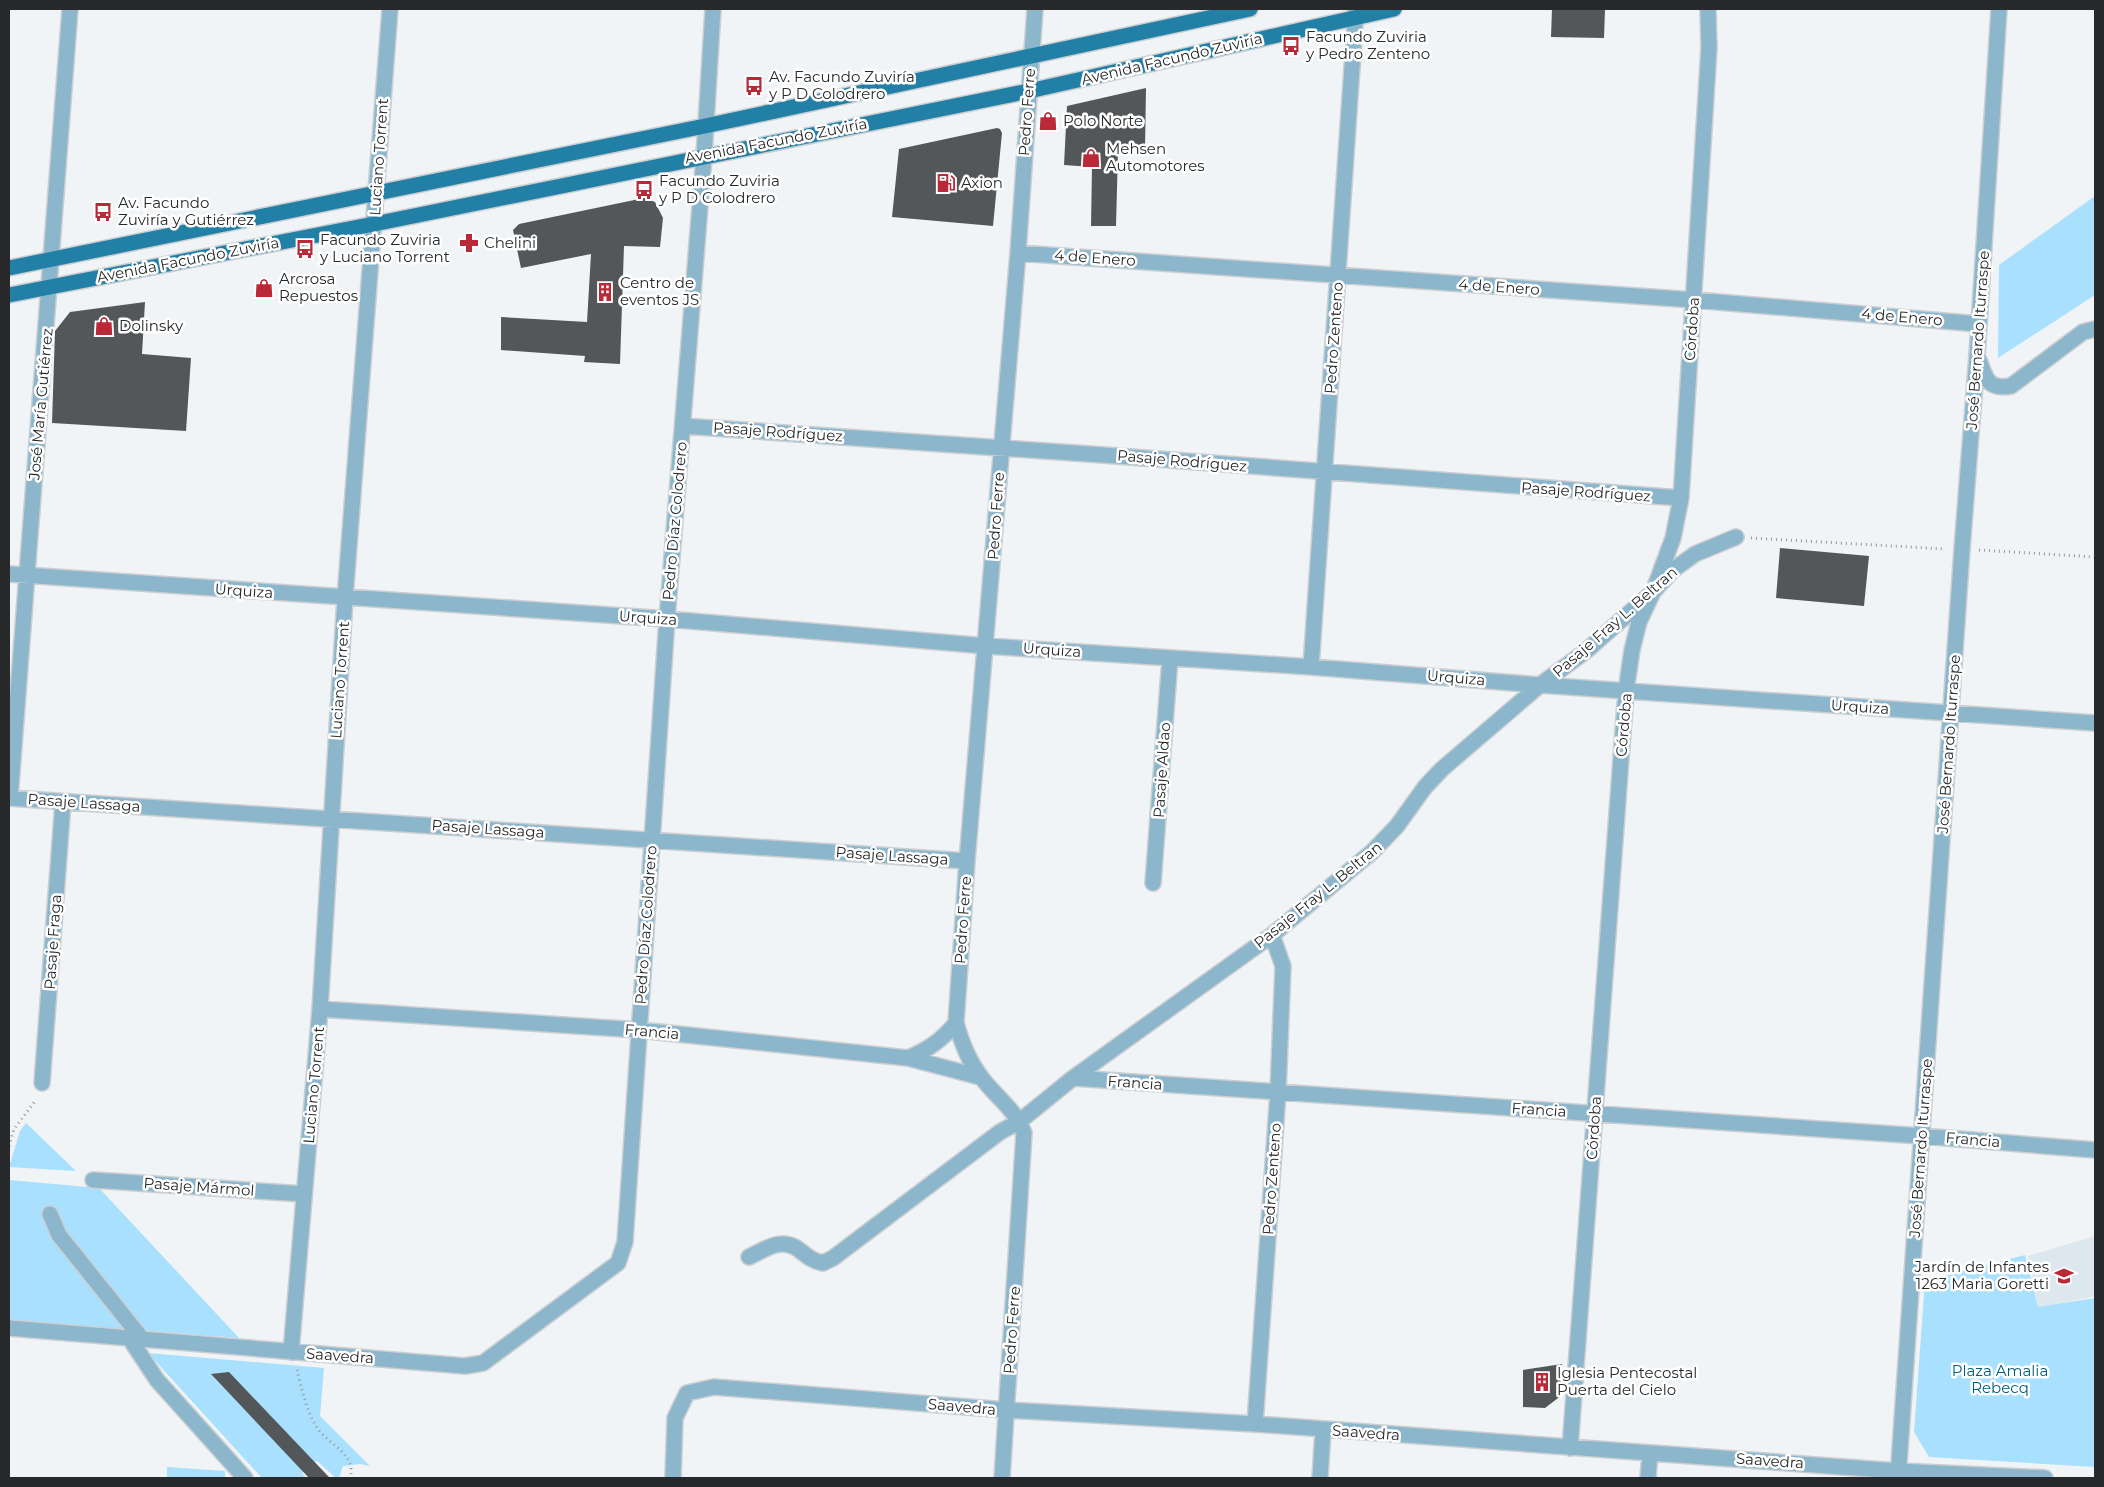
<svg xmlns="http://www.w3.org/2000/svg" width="2104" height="1487" viewBox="0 0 2104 1487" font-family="Montserrat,sans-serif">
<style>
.built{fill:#dce8ee}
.green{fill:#a8e0fd}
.building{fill:#545759}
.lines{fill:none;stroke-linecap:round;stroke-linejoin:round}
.minor-casing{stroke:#cccfd1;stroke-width:18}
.major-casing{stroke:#cccfd1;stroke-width:18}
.path{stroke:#95989a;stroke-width:3;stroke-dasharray:1 4;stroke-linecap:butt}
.minor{stroke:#8cb6cb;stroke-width:15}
.major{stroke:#2280a7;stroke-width:15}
.labels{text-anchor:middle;stroke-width:5;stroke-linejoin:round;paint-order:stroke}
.poi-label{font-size:15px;fill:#27292a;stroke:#fff;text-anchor:start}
.street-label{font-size:15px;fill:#27292a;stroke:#fff}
.park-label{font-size:15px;fill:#005d7d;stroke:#fff}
</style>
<rect width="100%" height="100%" fill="#f0f4f6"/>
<path class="built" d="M2095 1236V1296L2038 1308 2028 1256Z"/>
<path class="green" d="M2095 196V295L1998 358 1999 265Z
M26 1123 76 1171 9 1167 20 1131Z
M9 1180 99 1188 239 1338 9 1320Z
M2025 1255 2038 1307 2095 1298V1467L1929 1457 1914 1432 1925 1281Z
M148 1353 324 1368 320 1416 370 1466 360 1464 343 1466 339 1478H336L317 1461 302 1473 306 1478H262Z
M167 1467 225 1471V1478H167Z"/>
<path class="building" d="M1552 9H1605L1604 38 1551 37Z
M1146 88 1145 149 1118 151 1116 226H1091L1092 167 1064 165 1067 106Z
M997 128 1000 129 1002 133 993 226 892 217 899 149Z
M644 198 655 202 663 218 660 247 624 246 620 364 584 362 585 356 501 350V317L587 322 591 254 521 268 513 230 519 224Z
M145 302 142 354 191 358 186 431 52 423 55 331 70 312Z
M1780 548 1869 556 1864 606 1776 598Z
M1562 1364V1395L1545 1408 1523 1407V1370Z
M229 1372 327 1475 330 1478H309L211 1374Z"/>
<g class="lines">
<g class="minor-casing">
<path id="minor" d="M1018 253 1694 300 1979 324
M1979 360C1986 378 1987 390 2011 386L2083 332 2095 329
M683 426C1016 447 1348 474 1681 498
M9 574 667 619 986 646 1311 667 1540 685 2095 723
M1311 667 1356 9
M9 798 967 861
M10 798 70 9
M1153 883 1170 658
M320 1009 639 1030 908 1058 980 1077
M908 1058C928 1050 942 1040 956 1023
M1073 1078 1922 1136 2095 1150
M42 1083 63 802
M93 1180 304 1194
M50 1214 59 1235 143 1340
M749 1257C766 1249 781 1237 798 1249 807 1256 812 1261 823 1263L833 1258 1000 1132 1020 1121 1073 1078 1272 935 1372 852 1397 826 1425 787 1442 769 1540 685 1586 651 1653 592 1673 570 1695 554 1736 537
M9 1328 465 1366 483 1363 618 1263 625 1242 667 619 704 156 713 9
M130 1339 157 1380 245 1478
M291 1352 320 1009 345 598 390 9
M1255 1424 1278 1092 1283 966 1272 935
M1570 1448 1626 691 1632 650 1639 622 1653 592 1673 538 1681 498 1709 48 1708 9
M673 1478 675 1418 687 1393 714 1387 1006 1410 1255 1424 1898 1471 2045 1478
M1002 1478 1024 1133C1016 1110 995 1096 981 1077 968 1060 962 1043 956 1023L967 861 1018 253 1035 9
M1320 1478 1323 1430
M1648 1478 1650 1453
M1898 1478 1962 549 1977 356 1999 9"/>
</g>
<g class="major-casing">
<path id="major" d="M9 268 705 126 1250 9
M9 295 374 224 1029 91 1394 9"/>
</g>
<path class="path" d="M1751 538 1945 549
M1979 550 2095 557
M9 1146 14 1129 36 1100
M297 1370C302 1389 306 1412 318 1429 329 1445 357 1454 350 1478"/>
<use href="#minor" class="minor"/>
<use href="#major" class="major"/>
</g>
<defs>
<g id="bus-bare" transform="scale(1.5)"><path d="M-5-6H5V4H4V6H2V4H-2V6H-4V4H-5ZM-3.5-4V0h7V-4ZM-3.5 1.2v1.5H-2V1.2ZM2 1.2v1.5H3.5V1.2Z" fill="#ba2938" stroke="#fff" stroke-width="2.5" paint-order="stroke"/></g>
<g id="shop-bare" transform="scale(1.5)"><path d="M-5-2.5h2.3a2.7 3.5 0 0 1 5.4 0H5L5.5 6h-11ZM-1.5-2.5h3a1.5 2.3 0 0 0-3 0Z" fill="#ba2938" stroke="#fff" stroke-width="2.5" paint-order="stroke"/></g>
<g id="fuel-bare" transform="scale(1.5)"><path d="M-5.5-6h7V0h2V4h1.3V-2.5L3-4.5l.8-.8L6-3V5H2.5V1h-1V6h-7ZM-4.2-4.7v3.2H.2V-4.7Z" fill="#ba2938" stroke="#fff" stroke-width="2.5" paint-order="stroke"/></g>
<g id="pharmacy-bare" transform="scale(1.5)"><path d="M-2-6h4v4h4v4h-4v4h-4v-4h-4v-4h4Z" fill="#ba2938" stroke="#fff" stroke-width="2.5" paint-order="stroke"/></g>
<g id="building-bare" transform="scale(1.5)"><path d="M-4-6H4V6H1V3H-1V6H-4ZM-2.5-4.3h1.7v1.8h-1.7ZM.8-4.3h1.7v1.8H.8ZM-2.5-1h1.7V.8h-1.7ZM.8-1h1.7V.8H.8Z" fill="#ba2938" stroke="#fff" stroke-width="2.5" paint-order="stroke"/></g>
<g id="school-bare" transform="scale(1.5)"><path d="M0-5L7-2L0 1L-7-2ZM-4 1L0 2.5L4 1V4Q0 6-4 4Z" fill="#ba2938" stroke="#fff" stroke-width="2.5" paint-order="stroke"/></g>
</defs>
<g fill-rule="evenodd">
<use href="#bus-bare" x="1291" y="46"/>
<use href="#bus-bare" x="754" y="86"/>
<use href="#shop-bare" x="1048" y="121"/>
<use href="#shop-bare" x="1091" y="158"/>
<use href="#fuel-bare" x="946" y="183"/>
<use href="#bus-bare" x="644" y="190"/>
<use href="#bus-bare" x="103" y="212"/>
<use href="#pharmacy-bare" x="469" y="243"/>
<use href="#bus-bare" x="305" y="249"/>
<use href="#shop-bare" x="264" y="288"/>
<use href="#building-bare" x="605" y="292"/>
<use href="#shop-bare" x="104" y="326"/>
<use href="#school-bare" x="2064" y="1276"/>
<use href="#building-bare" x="1542" y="1382"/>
</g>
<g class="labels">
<g class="poi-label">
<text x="1306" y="42">Facundo Zuviria<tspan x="1306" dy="17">y Pedro Zenteno</tspan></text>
<text x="769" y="82">Av. Facundo Zuviría<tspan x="769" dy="17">y P D Colodrero</tspan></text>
<text x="1063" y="126">Polo Norte</text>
<text x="1106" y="154">Mehsen<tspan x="1106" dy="17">Automotores</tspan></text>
<text x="659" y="186">Facundo Zuviria<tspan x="659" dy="17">y P D Colodrero</tspan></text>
<text x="961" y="188">Axion</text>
<text x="118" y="208">Av. Facundo<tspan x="118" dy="17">Zuviría y Gutiérrez</tspan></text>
<text x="320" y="245">Facundo Zuviria<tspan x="320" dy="17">y Luciano Torrent</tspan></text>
<text x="484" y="248">Chelini</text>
<text x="279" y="284">Arcrosa<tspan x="279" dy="17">Repuestos</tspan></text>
<text x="620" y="288">Centro de<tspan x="620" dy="17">eventos JS</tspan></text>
<text x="119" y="331">Dolinsky</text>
<text x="2049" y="1272" text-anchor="end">Jardín de Infantes<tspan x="2049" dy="17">1263 Maria Goretti</tspan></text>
<text x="1557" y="1378">Iglesia Pentecostal<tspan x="1557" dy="17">Puerta del Cielo</tspan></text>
</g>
<g class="street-label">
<text transform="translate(1172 59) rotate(-13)" y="5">Avenida Facundo Zuviría</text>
<text transform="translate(1027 112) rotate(-86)" y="5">Pedro Ferre</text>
<text transform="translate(776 141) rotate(-11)" y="5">Avenida Facundo Zuviría</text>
<text transform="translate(379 157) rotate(-86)" y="5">Luciano Torrent</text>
<text transform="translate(1095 258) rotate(4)" y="5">4 de Enero</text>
<text transform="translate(188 260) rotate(-11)" y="5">Avenida Facundo Zuviría</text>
<text transform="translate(1499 287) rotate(4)" y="5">4 de Enero</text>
<text transform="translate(1902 317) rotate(5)" y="5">4 de Enero</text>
<text transform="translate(1692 329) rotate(-86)" y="5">Córdoba</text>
<text transform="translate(1334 338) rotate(-86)" y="5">Pedro Zenteno</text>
<text transform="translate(1978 340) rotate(-86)" y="5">José Bernardo Iturraspe</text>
<text transform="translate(41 404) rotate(-85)" y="5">José María Gutiérrez</text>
<text transform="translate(778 432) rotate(4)" y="5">Pasaje Rodríguez</text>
<text transform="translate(1182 461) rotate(5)" y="5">Pasaje Rodríguez</text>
<text transform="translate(1586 492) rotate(4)" y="5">Pasaje Rodríguez</text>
<text transform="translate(996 516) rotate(-86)" y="5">Pedro Ferre</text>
<text transform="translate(675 521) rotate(-85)" y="5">Pedro Díaz Colodrero</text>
<text transform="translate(244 591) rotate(4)" y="5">Urquiza</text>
<text transform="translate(648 618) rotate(4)" y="5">Urquiza</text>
<text transform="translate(1615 622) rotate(-41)" y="5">Pasaje Fray L. Beltran</text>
<text transform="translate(1052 650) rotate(4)" y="5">Urquiza</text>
<text transform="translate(1456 678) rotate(5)" y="5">Urquiza</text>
<text transform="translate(340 680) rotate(-86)" y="5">Luciano Torrent</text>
<text transform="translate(1860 707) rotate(4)" y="5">Urquiza</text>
<text transform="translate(1624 725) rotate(-85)" y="5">Córdoba</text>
<text transform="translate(1949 744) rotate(-86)" y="5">José Bernardo Iturraspe</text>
<text transform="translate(1162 770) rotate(-86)" y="5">Pasaje Aldao</text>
<text transform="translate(84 803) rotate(4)" y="5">Pasaje Lassaga</text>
<text transform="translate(488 829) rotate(4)" y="5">Pasaje Lassaga</text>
<text transform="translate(892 856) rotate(4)" y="5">Pasaje Lassaga</text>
<text transform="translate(1318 895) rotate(-39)" y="5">Pasaje Fray L. Beltran</text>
<text transform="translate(963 920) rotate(-86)" y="5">Pedro Ferre</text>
<text transform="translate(646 925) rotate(-86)" y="5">Pedro Díaz Colodrero</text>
<text transform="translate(53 942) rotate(-86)" y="5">Pasaje Fraga</text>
<text transform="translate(652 1032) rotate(5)" y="5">Francia</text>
<text transform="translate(1135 1083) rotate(4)" y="5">Francia</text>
<text transform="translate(314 1085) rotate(-85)" y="5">Luciano Torrent</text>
<text transform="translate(1539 1110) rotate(4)" y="5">Francia</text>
<text transform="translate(1594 1128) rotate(-86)" y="5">Córdoba</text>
<text transform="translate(1973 1140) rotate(5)" y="5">Francia</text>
<text transform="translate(1921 1148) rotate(-86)" y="5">José Bernardo Iturraspe</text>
<text transform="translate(1272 1179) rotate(-86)" y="5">Pedro Zenteno</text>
<text transform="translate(199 1187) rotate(4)" y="5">Pasaje Mármol</text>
<text transform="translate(1012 1330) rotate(-86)" y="5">Pedro Ferre</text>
<text transform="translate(340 1356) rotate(4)" y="5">Saavedra</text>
<text transform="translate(962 1407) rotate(5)" y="5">Saavedra</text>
<text transform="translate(1366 1433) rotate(4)" y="5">Saavedra</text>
<text transform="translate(1770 1461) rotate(4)" y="5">Saavedra</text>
</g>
<g class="park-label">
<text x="2000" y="1376">Plaza Amalia<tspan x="2000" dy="17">Rebecq</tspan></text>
</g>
</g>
<rect width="2104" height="1487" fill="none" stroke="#27292a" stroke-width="20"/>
</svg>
